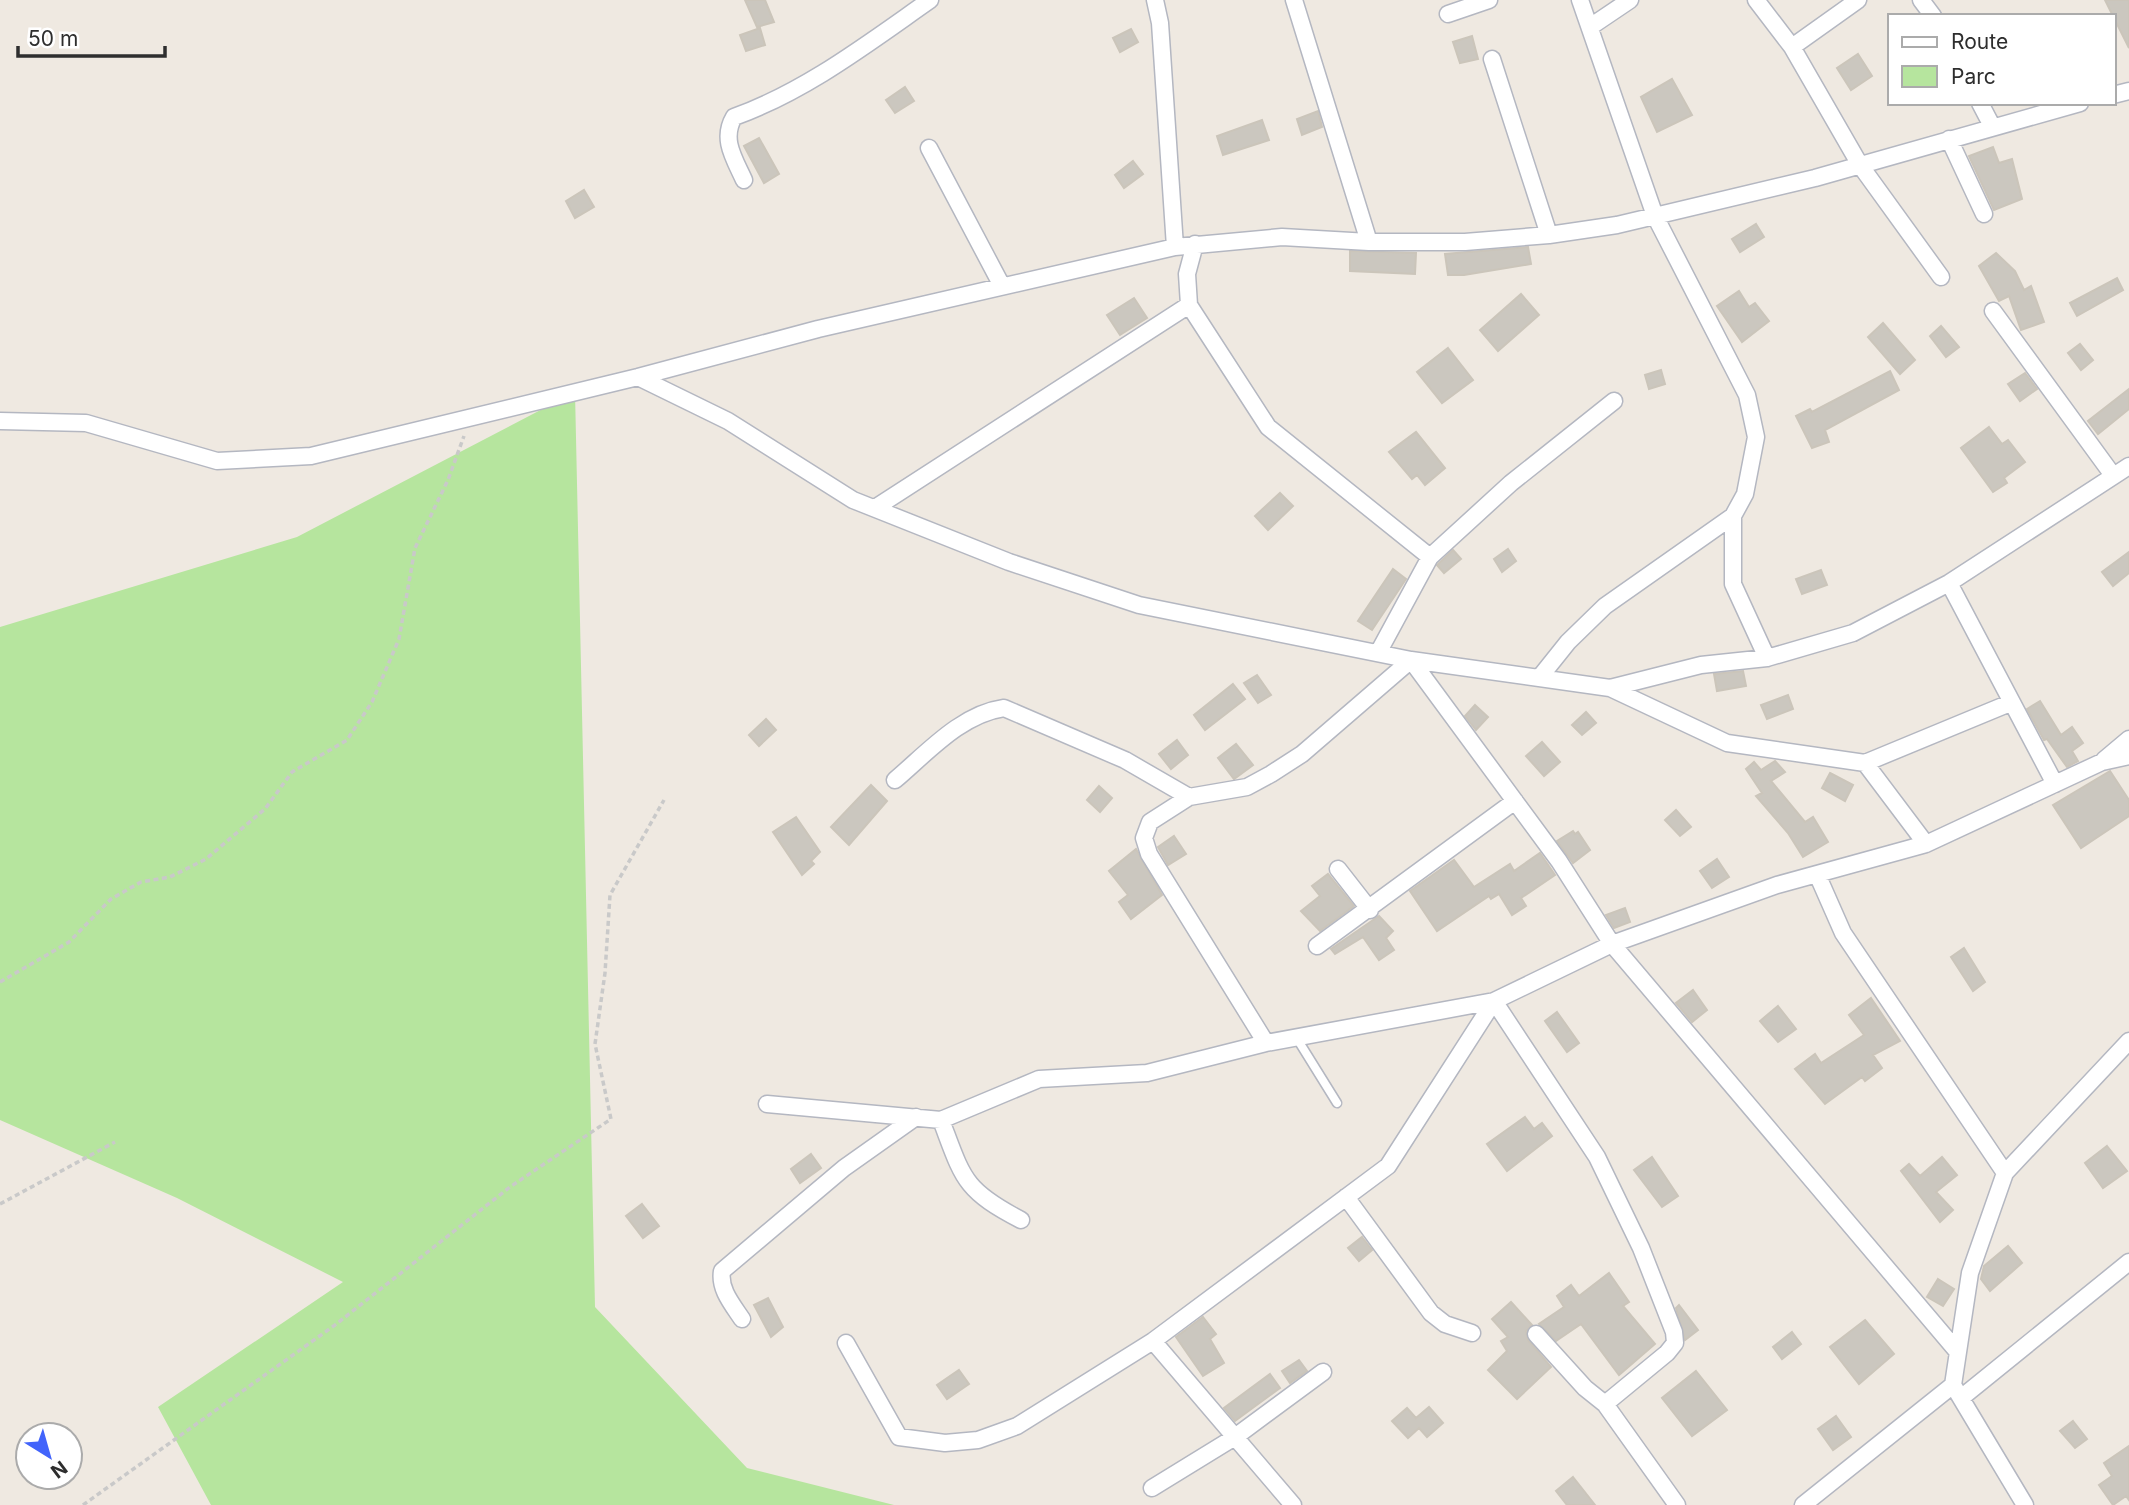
<svg xmlns="http://www.w3.org/2000/svg" width="2129" height="1505" viewBox="0 0 2129 1505" font-family="Inter,sans-serif">
<style>
.green{fill:#b6e59e}
.building{fill:#cbc7bf;stroke:#cbc5ba;stroke-width:2}
.lines{fill:none;stroke-linecap:round;stroke-linejoin:round}
.service-casing{stroke:#b4b7c1;stroke-width:11}
.minor-casing{stroke:#b4b7c1;stroke-width:19}
.path{stroke:#c9c9c9;stroke-width:3.5;stroke-dasharray:5 3.5;stroke-linecap:butt}
.service{stroke:#fff;stroke-width:8}
.minor{stroke:#fff;stroke-width:16}
</style>
<rect width="100%" height="100%" fill="#efe9e1"/>
<path class="green" d="M575 392 595 1307 747 1468 894 1505H211L158 1407 343 1282 177 1198 0 1120V627L297 537Z"/>
<path class="building" d="M745 0H765L774 22 757 27Z
M2105 0H2129V48Z
M760 28 765 45 746 51 740 35Z
M1131 29 1138 42 1120 52 1113 38Z
M1472 36 1478 59 1460 63 1453 42Z
M1858 54 1872 76 1851 90 1837 68Z
M1672 79 1692 115 1657 132 1641 97Z
M905 87 914 101 895 113 886 100Z
M1318 111 1322 127 1302 135 1297 119Z
M1262 120 1269 140 1223 155 1217 136Z
M759 138 779 174 764 183 744 146Z
M1993 147 1999 163 2012 159 2022 199 1994 210 1969 156Z
M1133 161 1143 174 1124 188 1115 175Z
M584 190 594 207 575 218 566 201Z
M1756 224 1764 237 1740 252 1732 239Z
M1528 247 1531 264 1464 275H1448L1445 254Z
M1350 251 1416 253 1415 274 1350 271Z
M1996 253 2015 271 2024 290 2031 286 2044 322 2021 330 2009 296 1999 301 1979 266Z
M2117 278 2123 290 2077 316 2070 303Z
M1739 291 1749 307 1755 303 1769 321 1742 342 1717 306Z
M1521 294 1539 315 1498 351 1480 330Z
M1134 298 1147 318 1120 335 1107 315Z
M1883 323 1915 360 1900 374 1868 337Z
M1941 326 1959 347 1946 357 1930 336Z
M2080 344 2093 360 2081 370 2068 353Z
M1448 348 1473 380 1442 403 1417 372Z
M1661 370 1665 384 1649 389 1645 375Z
M1890 371 1899 390 1825 430 1829 442 1812 448 1796 416 1810 409 1812 412Z
M2025 373 2037 389 2020 401 2008 384Z
M2129 389V409L2098 434 2088 421Z
M1989 427 2002 444 2008 440 2025 462 2004 478 2007 483 1993 492 1961 448Z
M1416 432 1445 468 1425 485 1417 475 1412 479 1389 452Z
M1280 493 1293 506 1268 530 1255 516Z
M1508 549 1516 561 1502 572 1494 559Z
M1453 550 1461 559 1444 573 1437 565Z
M2129 552V573L2113 586 2102 572Z
M1393 569 1406 579 1372 630 1358 621Z
M1821 570 1827 585 1802 594 1796 579Z
M1743 671 1746 686 1717 691 1714 674Z
M1257 675 1271 695 1258 703 1244 683Z
M1233 684 1245 699 1205 730 1194 715Z
M1788 695 1793 709 1767 719 1761 705Z
M2040 701 2061 735 2072 727 2083 743 2072 751 2078 761 2067 767 2047 739 2044 740 2027 709Z
M1475 705 1488 717 1476 730 1465 716Z
M1586 712 1596 723 1582 735 1572 725Z
M766 719 776 730 759 746 749 735Z
M1177 740 1188 755 1171 769 1159 754Z
M1542 742 1560 762 1544 776 1526 756Z
M1236 744 1253 765 1234 779 1218 758Z
M1775 761 1785 772 1771 781 1805 822 1813 817 1828 842 1803 857 1788 833 1756 796 1762 793 1746 769 1754 762 1761 770Z
M2110 771 2129 800V816L2081 848 2053 805Z
M1830 773 1853 785 1845 801 1822 788Z
M871 785 887 801 849 845 831 827Z
M1099 786 1112 798 1100 812 1087 800Z
M1676 810 1691 827 1680 836 1665 820Z
M796 817 820 852 811 861 814 864 802 875 773 832Z
M1573 831 1575 834 1578 832 1590 850 1573 863 1557 841Z
M1174 836 1186 854 1168 865 1158 847Z
M1136 849 1162 895 1131 919 1119 902 1128 895 1109 871Z
M1540 853 1555 875 1521 898 1526 906 1512 915 1499 894 1491 899 1489 896 1437 931 1410 891 1454 860 1474 887 1510 864 1514 871Z
M1717 859 1729 877 1712 888 1700 871Z
M1328 874 1354 906 1320 931 1301 911 1320 896 1312 886Z
M1625 908 1630 922 1614 928 1606 915Z
M1379 916 1393 931 1386 938 1394 950 1379 960 1363 937 1335 954 1331 949Z
M1964 948 1985 982 1973 991 1951 957Z
M1693 990 1707 1010 1692 1022 1676 1003Z
M1871 998 1900 1041 1873 1055 1882 1068 1865 1081 1862 1077 1825 1104 1795 1069 1815 1054 1821 1063 1864 1035 1849 1015Z
M1778 1006 1796 1029 1778 1042 1760 1021Z
M1557 1012 1579 1043 1567 1052 1545 1021Z
M1525 1117 1534 1129 1542 1123 1552 1136 1507 1171 1487 1144Z
M2107 1146 2127 1171 2103 1188 2085 1163Z
M811 1154 821 1168 800 1183 791 1169Z
M1652 1157 1678 1196 1662 1207 1634 1170Z
M1942 1157 1957 1175 1936 1192 1953 1210 1940 1222 1901 1171 1909 1164 1920 1176Z
M642 1204 659 1226 643 1238 626 1216Z
M1362 1237 1372 1250 1359 1261 1348 1248Z
M2008 1246 2022 1263 1990 1291 1981 1279 1984 1266Z
M1609 1273 1629 1302 1623 1306 1655 1344 1619 1375 1581 1324 1556 1341 1539 1324 1564 1307 1557 1296 1571 1285 1579 1296Z
M1938 1279 1954 1289 1943 1306 1927 1297Z
M768 1298 783 1327 771 1337 754 1305Z
M1511 1302 1532 1325 1526 1331 1528 1340 1551 1367 1517 1399 1488 1370 1507 1351 1501 1341 1508 1337 1492 1319Z
M1679 1305 1698 1330 1685 1340 1676 1308Z
M1203 1317 1216 1334 1210 1339 1224 1363 1203 1376 1176 1337Z
M1865 1320 1894 1354 1859 1384 1830 1347Z
M1792 1332 1801 1344 1782 1359 1773 1347Z
M1299 1360 1307 1371 1290 1383 1282 1371Z
M959 1370 969 1384 947 1399 937 1385Z
M1696 1371 1727 1410 1692 1436 1662 1398Z
M1270 1374 1280 1388 1235 1421 1224 1408Z
M1429 1407 1443 1423 1427 1437 1419 1428 1408 1438 1392 1421 1407 1408 1416 1418Z
M1836 1416 1851 1437 1833 1450 1818 1429Z
M2073 1421 2087 1439 2075 1448 2060 1431Z
M2129 1446V1500L2126 1496 2113 1505 2099 1485 2112 1476 2104 1463Z
M1573 1477 1595 1505H1567L1556 1491Z"/>
<g class="lines">
<g class="service-casing">
<path id="service" d="M1296 1037 1337 1103"/>
</g>
<g class="minor-casing">
<path id="minor" d="M1155 0 1160 23 1175 247
M1294 0 1369 242
M1756 0 1792 47 1860 165 1941 277
M1921 0 1933 16
M1448 14 1489 0
M1590 27 1630 0
M1792 47 1858 0
M1492 59 1549 235
M2113 95 2129 91
M1980 103 1992 126
M1949 139 1984 214
M929 148 1002 286
M744 180C734 158 721 139 734 117 806 91 867 44 930 0
M1195 244 1187 274 1189 305 1268 427 1430 557
M1993 311 2112 474
M638 377 728 421 853 500 1009 562 1139 605 1411 660 1559 861 1612 944 1494 1001 1597 1157 1641 1248 1674 1332 1675 1343 1667 1353 1605 1404 1677 1505
M0 421 86 423 217 461 311 456 638 377 818 329 1175 247 1282 237 1369 242H1465L1549 235 1617 225 1815 178 2080 103
M875 508 1189 305
M1733 516V584L1767 658
M1949 583 2055 784
M1378 653 1430 557 1511 483 1614 401
M1540 677 1568 642 1605 606 1733 516 1745 494 1756 437 1747 395 1655 216 1580 0
M1610 688 1701 665 1767 658 1853 633 1949 583 2129 466
M2104 760 2129 739
M1865 763 1926 844
M895 780C927 753 961 714 1004 708L1125 760 1189 797
M1338 869 1370 910
M1817 874 1843 933 2005 1173
M1317 946 1515 801
M1266 1043 1149 854 1144 838 1150 822 1189 797 1247 787 1271 774 1302 754 1411 660 1610 688 1727 743 1865 763 2010 703
M767 1104 941 1120 1039 1079 1147 1073 1266 1043 1494 1001 1388 1166 1153 1341 1017 1426 978 1440 945 1443 899 1437 846 1343
M941 1120C963 1178 963 1190 1021 1220
M1346 1197 1431 1313 1445 1324 1472 1333
M742 1319C732 1304 719 1289 722 1271L844 1168 916 1117
M1536 1334 1585 1388 1605 1404
M1153 1341 1293 1505
M1957 1351 1612 944 1777 885 1926 844 2102 762 2129 756
M1961 1398 2129 1262
M1152 1488 1235 1437 1323 1372
M1803 1505 1953 1385
M2025 1505 1953 1385 1970 1273 2005 1173 2129 1041"/>
</g>
<path class="path" d="M0 982 69 942 111 899 141 882 170 877 206 859 265 809 292 772 347 740 372 702 399 639 415 548 448 480 464 436
M0 1204 115 1142
M83 1505 335 1325 510 1187 611 1119 595 1044 605 973 610 895 664 800"/>
<use href="#service" class="service"/>
<use href="#minor" class="minor"/>
</g>
<rect x="1888" y="14" width="228" height="91" fill="#ffffff" stroke="#ababab" stroke-width="2"/>
<rect x="1902" y="37" width="35" height="10" fill="#ffffff" stroke="#ababab" stroke-width="2"/>
<text x="1951" y="49" font-size="21" fill="#2e2e2e">Route</text>
<rect x="1902" y="66" width="35" height="21" fill="#b6e59e" stroke="#ababab" stroke-width="2"/>
<text x="1951" y="84" font-size="21" fill="#2e2e2e">Parc</text>
<g transform="translate(49 1456) rotate(143)"><circle r="33" fill="#ffffff" stroke="#ababab" stroke-width="2"/>
<path d="M0-5L12 26L0 18L-12 26Z" fill="#4264fb"/>
<text y="-10" font-size="19" font-weight="bold" text-anchor="middle" fill="#2e2e2e">N</text>
</g>
<path d="M18 46v10h147v-10" fill="none" stroke="#2e2e2e" stroke-width="3.5"/>
<text x="28" y="46" font-size="21" fill="#2e2e2e" stroke="#ffffff" stroke-width="5" paint-order="stroke">50 m</text>
</svg>
